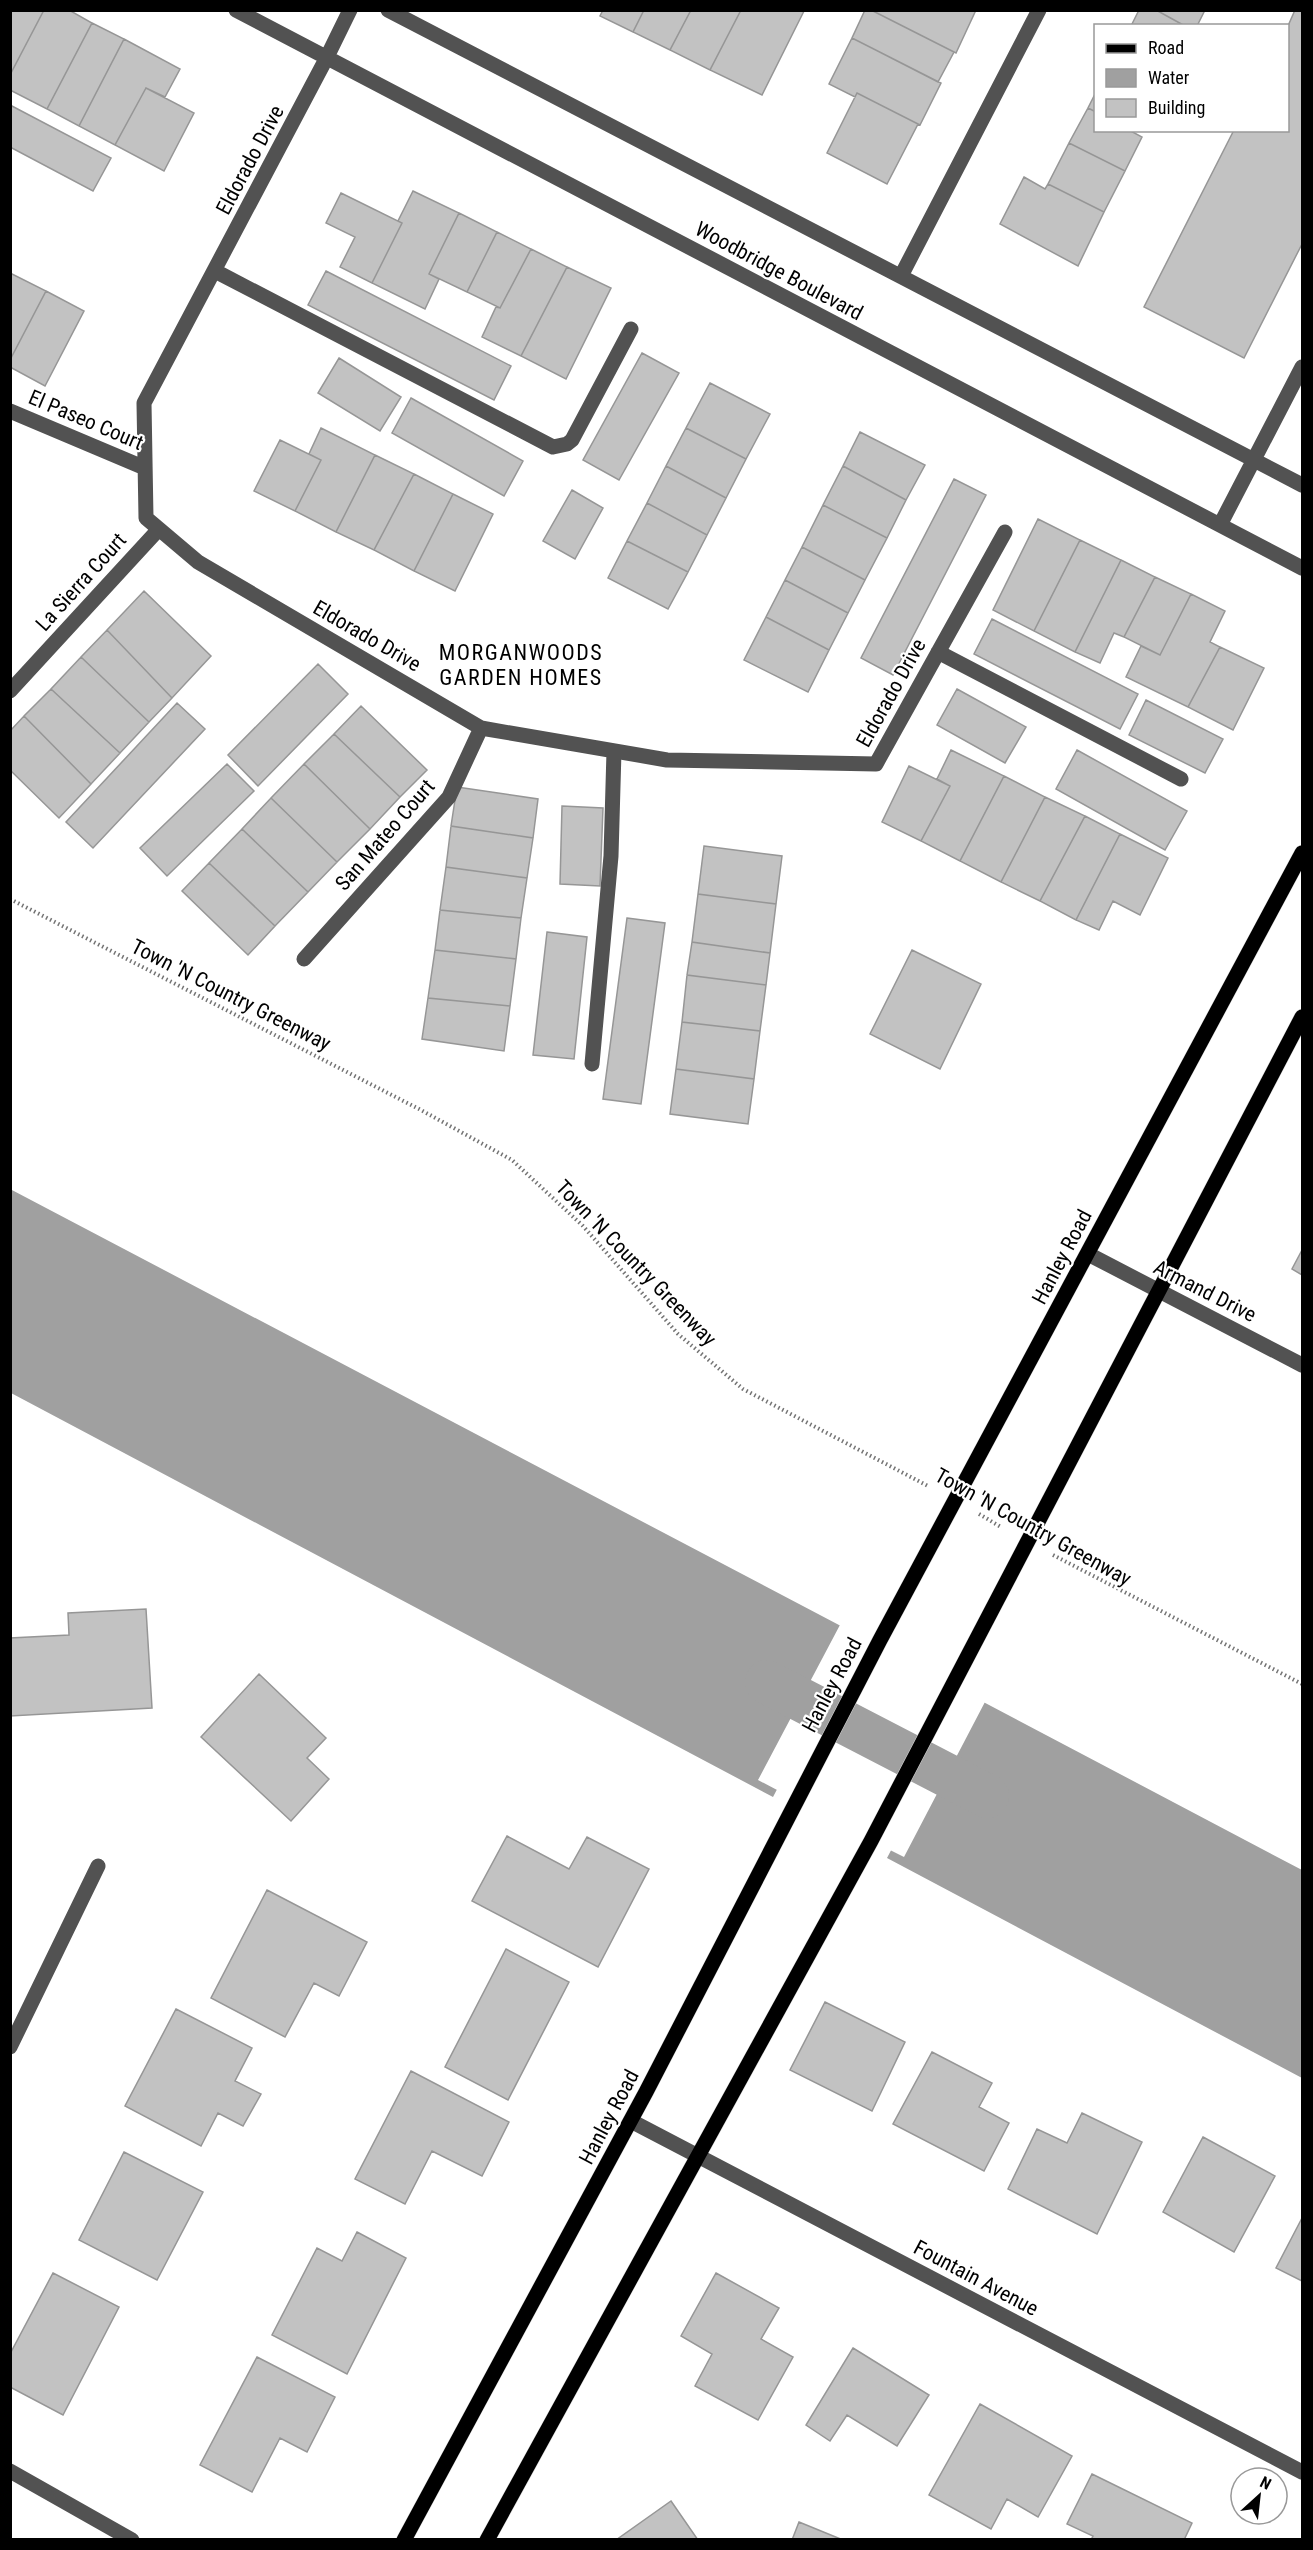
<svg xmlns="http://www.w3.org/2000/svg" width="1313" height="2550" viewBox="0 0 1313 2550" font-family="'Roboto Condensed',sans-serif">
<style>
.water{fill:#a0a0a0}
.pier{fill:#fff}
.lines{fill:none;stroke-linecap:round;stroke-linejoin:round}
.canal{stroke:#a0a0a0;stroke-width:44}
.building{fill:#c2c2c2;stroke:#969696;stroke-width:1.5}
.major-casing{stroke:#dbdbdb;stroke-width:16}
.path{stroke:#747474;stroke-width:4;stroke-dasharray:1.5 3;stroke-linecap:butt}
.minor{stroke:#525252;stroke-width:15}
.major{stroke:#000;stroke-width:15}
.labels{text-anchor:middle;stroke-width:4.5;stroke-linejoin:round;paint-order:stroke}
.street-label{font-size:21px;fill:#000;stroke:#fff}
.neighbourhood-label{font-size:22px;letter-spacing:1.5px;fill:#000;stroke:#fff}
</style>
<rect width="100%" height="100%" fill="#fff"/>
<path class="water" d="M10 1189 858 1635 773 1797 11 1393Z
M972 1696 1302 1870V2078L887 1858Z"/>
<path class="pier" d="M841 1623 859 1633 861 1637 779 1791 758 1780Z
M974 1694 986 1700 904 1857 888 1849 970 1695Z"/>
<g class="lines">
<path class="canal" d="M767 1682 987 1796"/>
</g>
<path class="building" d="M10 10H44L10 75Z
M44 10H69L92 23 47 109 10 90V75Z
M603 10H644L633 32 600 16Z
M644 10H691L670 50 633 32Z
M691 10H741L710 70 670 50Z
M741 10 804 11 762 95 710 70Z
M865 10H871L954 52 938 82 852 38Z
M871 10H976L956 53Z
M1139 10H1156L1185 26H1131Z
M1156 10H1205L1197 26H1185Z
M1295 10H1302V244L1244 358 1144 307 1234 130H1288V26Z
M92 23 124 39 79 126 47 109Z
M852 38 941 83 920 125 857 93 855 97 829 84Z
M124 39 180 69 165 97 146 88 115 145 79 126Z
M146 88 194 113 164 171 115 145Z
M1096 92V112L1088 108Z
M857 93 918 124 887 184 827 153Z
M10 105 111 158 93 191 10 147Z
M1088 108 1096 112V130H1129L1142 137 1125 171 1069 143Z
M1069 143 1125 171 1104 212 1048 184Z
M1024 177 1045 189 1048 184 1104 212 1078 266 1000 224Z
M413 191 459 213 429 274 439 279 425 309 372 283 402 223 398 221Z
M341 193 402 223 372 283 340 267 355 237 326 223Z
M459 213 497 232 467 292 429 274Z
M497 232 531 249 500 308 467 292Z
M531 249 567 267 521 356 482 337 496 307 500 308Z
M567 267 611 288 566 379 521 356Z
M326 271 511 366 494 400 308 305Z
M10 273 46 291 10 360Z
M46 291 84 311 45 386 10 367V360Z
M642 353 679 373 619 480 583 460Z
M339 358 401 397 380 431 318 393Z
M710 383 770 414 746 459 686 428Z
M411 398 523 461 504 496 392 433Z
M321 428 375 455 336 532 295 511 321 460 309 454Z
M686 428 746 459 726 498 666 466Z
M860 432 925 465 906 500 843 466Z
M280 440 321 460 295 511 254 491Z
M375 455 414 474 374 550 336 532Z
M666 466 726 498 707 535 647 503Z
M843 466 906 500 887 538 823 505Z
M414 474 453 494 414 571 374 550Z
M954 479 986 495 893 675 861 658Z
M572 490 603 508 575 559 543 541Z
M453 494 493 514 455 591 414 571Z
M647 503 707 535 688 572 627 541Z
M823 505 887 538 865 580 802 547Z
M1038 519 1080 540 1034 631 993 610Z
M1080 540 1121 560 1075 652 1034 631Z
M627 541 688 572 668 609 608 578Z
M802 547 865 580 848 613 785 580Z
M1121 560 1155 577 1124 637 1114 633 1100 663 1075 652Z
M1155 577 1191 594 1160 655 1124 637Z
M785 580 848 613 829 650 766 617Z
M144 591 211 656 172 698 107 630Z
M1191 594 1225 611 1210 642 1220 647 1188 707 1126 677 1141 646 1160 655Z
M766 617 829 650 808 692 744 660Z
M992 619 1138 694 1120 729 974 654Z
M107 630 172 698 149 722 81 657Z
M1220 647 1264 668 1233 730 1188 707Z
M81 657 149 722 120 753 51 689Z
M318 664 348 694 258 786 228 755Z
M51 689 120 753 91 784 24 716Z
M957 689 1026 727 1005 763 937 725Z
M1146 700 1223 739 1205 773 1129 735Z
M177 703 205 729 93 848 66 822Z
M361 706 427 770 400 797 334 734Z
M24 716 91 784 59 818 10 770V731Z
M334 734 400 797 370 829 304 764Z
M951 750 1004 776 960 861 921 841 950 786 937 779Z
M1077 750 1187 811 1165 850 1056 789Z
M227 764 254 791 167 876 140 848Z
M304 764 370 829 337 862 271 798Z
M909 766 950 786 921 841 882 822Z
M1004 776 1045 797 1001 882 960 861Z
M457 787 538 799 533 838 451 826Z
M1045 797 1085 816 1040 901 1001 882Z
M271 798 337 862 308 892 242 829Z
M562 806 603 808 600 886 560 884Z
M1085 816 1120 834 1076 920 1040 901Z
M451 826 533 838 527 878 446 867Z
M242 829 308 892 275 926 209 863Z
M1120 834 1168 858 1140 915 1113 901 1099 930 1076 920Z
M704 846 782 856 776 904 698 894Z
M209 863 275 926 248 955 182 891Z
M446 867 527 878 521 918 440 910Z
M698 894 776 904 770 953 692 942Z
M440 910 521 918 516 959 435 950Z
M627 918 665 923 641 1104 603 1099Z
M547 932 587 937 574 1059 533 1055Z
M692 942 770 953 766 985 687 975Z
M435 950 516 959 510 1006 428 998Z
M912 950 981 984 940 1069 870 1034Z
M687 975 766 985 760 1031 682 1022Z
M428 998 510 1006 504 1051 422 1039Z
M682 1022 760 1031 754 1079 676 1069Z
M676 1069 754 1079 748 1124 670 1114Z
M1302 1250V1275L1292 1269Z
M146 1609 152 1708 10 1716V1638L69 1635 68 1613Z
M259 1674 326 1738 307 1758 329 1779 291 1821 201 1737Z
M507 1836 569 1869 587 1837 649 1869 598 1967 472 1901Z
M267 1890 367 1942 339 1996 314 1983 285 2037 211 1998Z
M506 1949 569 1982 508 2100 445 2067Z
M825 2002 905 2042 872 2111 790 2070Z
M176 2009 252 2048 235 2081 261 2094 243 2126 218 2113 201 2146 125 2106Z
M932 2052 992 2083 979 2107 1009 2123 984 2171 893 2124Z
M411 2071 509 2122 482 2176 432 2151 405 2204 355 2179Z
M1082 2113 1142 2142 1097 2234 1008 2189 1037 2129 1067 2143Z
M1203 2137 1275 2176 1234 2252 1163 2212Z
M124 2152 203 2192 157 2280 79 2240Z
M1302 2218V2281L1276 2268Z
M357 2232 406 2258 347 2374 272 2335 317 2248 342 2261Z
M53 2273 119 2307 63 2415 10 2387V2354Z
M716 2273 779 2308 761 2339 793 2357 758 2420 695 2386 712 2354 681 2336Z
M853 2348 929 2395 897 2446 847 2415 830 2441 806 2425Z
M257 2357 335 2397 307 2452 280 2438 252 2492 200 2465Z
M980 2404 1072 2456 1038 2517 1007 2499 991 2529 929 2495Z
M1092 2474 1192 2523 1184 2540H1091L1093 2536 1067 2524Z
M671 2501 698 2540H616Z
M799 2522 843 2540H792Z"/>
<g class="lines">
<g class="major-casing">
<path id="major" d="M404 2540 646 2092 880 1640 1302 853
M487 2540 871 1841 1302 1017"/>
</g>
<path class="path" d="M10 899 419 1109 512 1160 583 1226 678 1334 743 1389 928 1486
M979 1514 1001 1527
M1053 1555 1302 1684"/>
<path class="minor" d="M236 10 1302 568
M350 10 326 59 144 403 146 518 198 562 481 728 667 760 876 764 1005 532
M388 10 1302 485
M215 271 553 447 567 444 572 440 631 329
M901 276 1039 10
M10 411 145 468
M1220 525 1302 367
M938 652 1181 779
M10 691 159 529
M304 959 449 797 481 728
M592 1064 611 856 614 751
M1088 1254 1302 1365
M10 2047 98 1866
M631 2121 1302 2472
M10 2471 132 2540"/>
<use href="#major" class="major"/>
</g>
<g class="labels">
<g class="street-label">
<text transform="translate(250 160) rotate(-62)" y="7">Eldorado Drive</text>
<text transform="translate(779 271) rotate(28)" y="7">Woodbridge Boulevard</text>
<text transform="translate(86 420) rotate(23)" y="7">El Paseo Court</text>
<text transform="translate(81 582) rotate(-48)" y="7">La Sierra Court</text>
<text transform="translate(367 636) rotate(30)" y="7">Eldorado Drive</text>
<text transform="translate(891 693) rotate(-61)" y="7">Eldorado Drive</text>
<text transform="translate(385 835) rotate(-49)" y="7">San Mateo Court</text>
<text transform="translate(231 995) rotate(27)" y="7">Town 'N Country Greenway</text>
<text transform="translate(1062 1257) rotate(-62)" y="7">Hanley Road</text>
<text transform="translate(636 1263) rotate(46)" y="7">Town 'N Country Greenway</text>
<text transform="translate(1205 1291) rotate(27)" y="7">Armand Drive</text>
<text transform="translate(1033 1527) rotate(29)" y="7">Town 'N Country Greenway</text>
<text transform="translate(832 1685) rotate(-62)" y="7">Hanley Road</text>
<text transform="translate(609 2117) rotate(-62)" y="7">Hanley Road</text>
<text transform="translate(976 2278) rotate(28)" y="7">Fountain Avenue</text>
</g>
<g class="neighbourhood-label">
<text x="521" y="660">MORGANWOODS<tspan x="521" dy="25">GARDEN HOMES</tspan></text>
</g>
</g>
<rect width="1313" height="2550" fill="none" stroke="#000000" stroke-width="24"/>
<rect x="1094" y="24" width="195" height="108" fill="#ffffff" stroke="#999999" stroke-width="1.5"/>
<rect x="1106" y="44" width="30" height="9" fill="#000000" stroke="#999999" stroke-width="1.5"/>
<text x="1148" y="54" font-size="18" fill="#000000">Road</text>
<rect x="1106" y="69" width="30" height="18" fill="#a0a0a0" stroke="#999999" stroke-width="1.5"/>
<text x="1148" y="84" font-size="18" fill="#000000">Water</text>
<rect x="1106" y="99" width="30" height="18" fill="#c2c2c2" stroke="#999999" stroke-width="1.5"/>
<text x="1148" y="114" font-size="18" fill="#000000">Building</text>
<g transform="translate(1259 2496) rotate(27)"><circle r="28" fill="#ffffff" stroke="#999999" stroke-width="1.5"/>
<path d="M0-4.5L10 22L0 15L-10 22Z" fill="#000000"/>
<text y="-9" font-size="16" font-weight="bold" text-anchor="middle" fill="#000000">N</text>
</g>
</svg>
